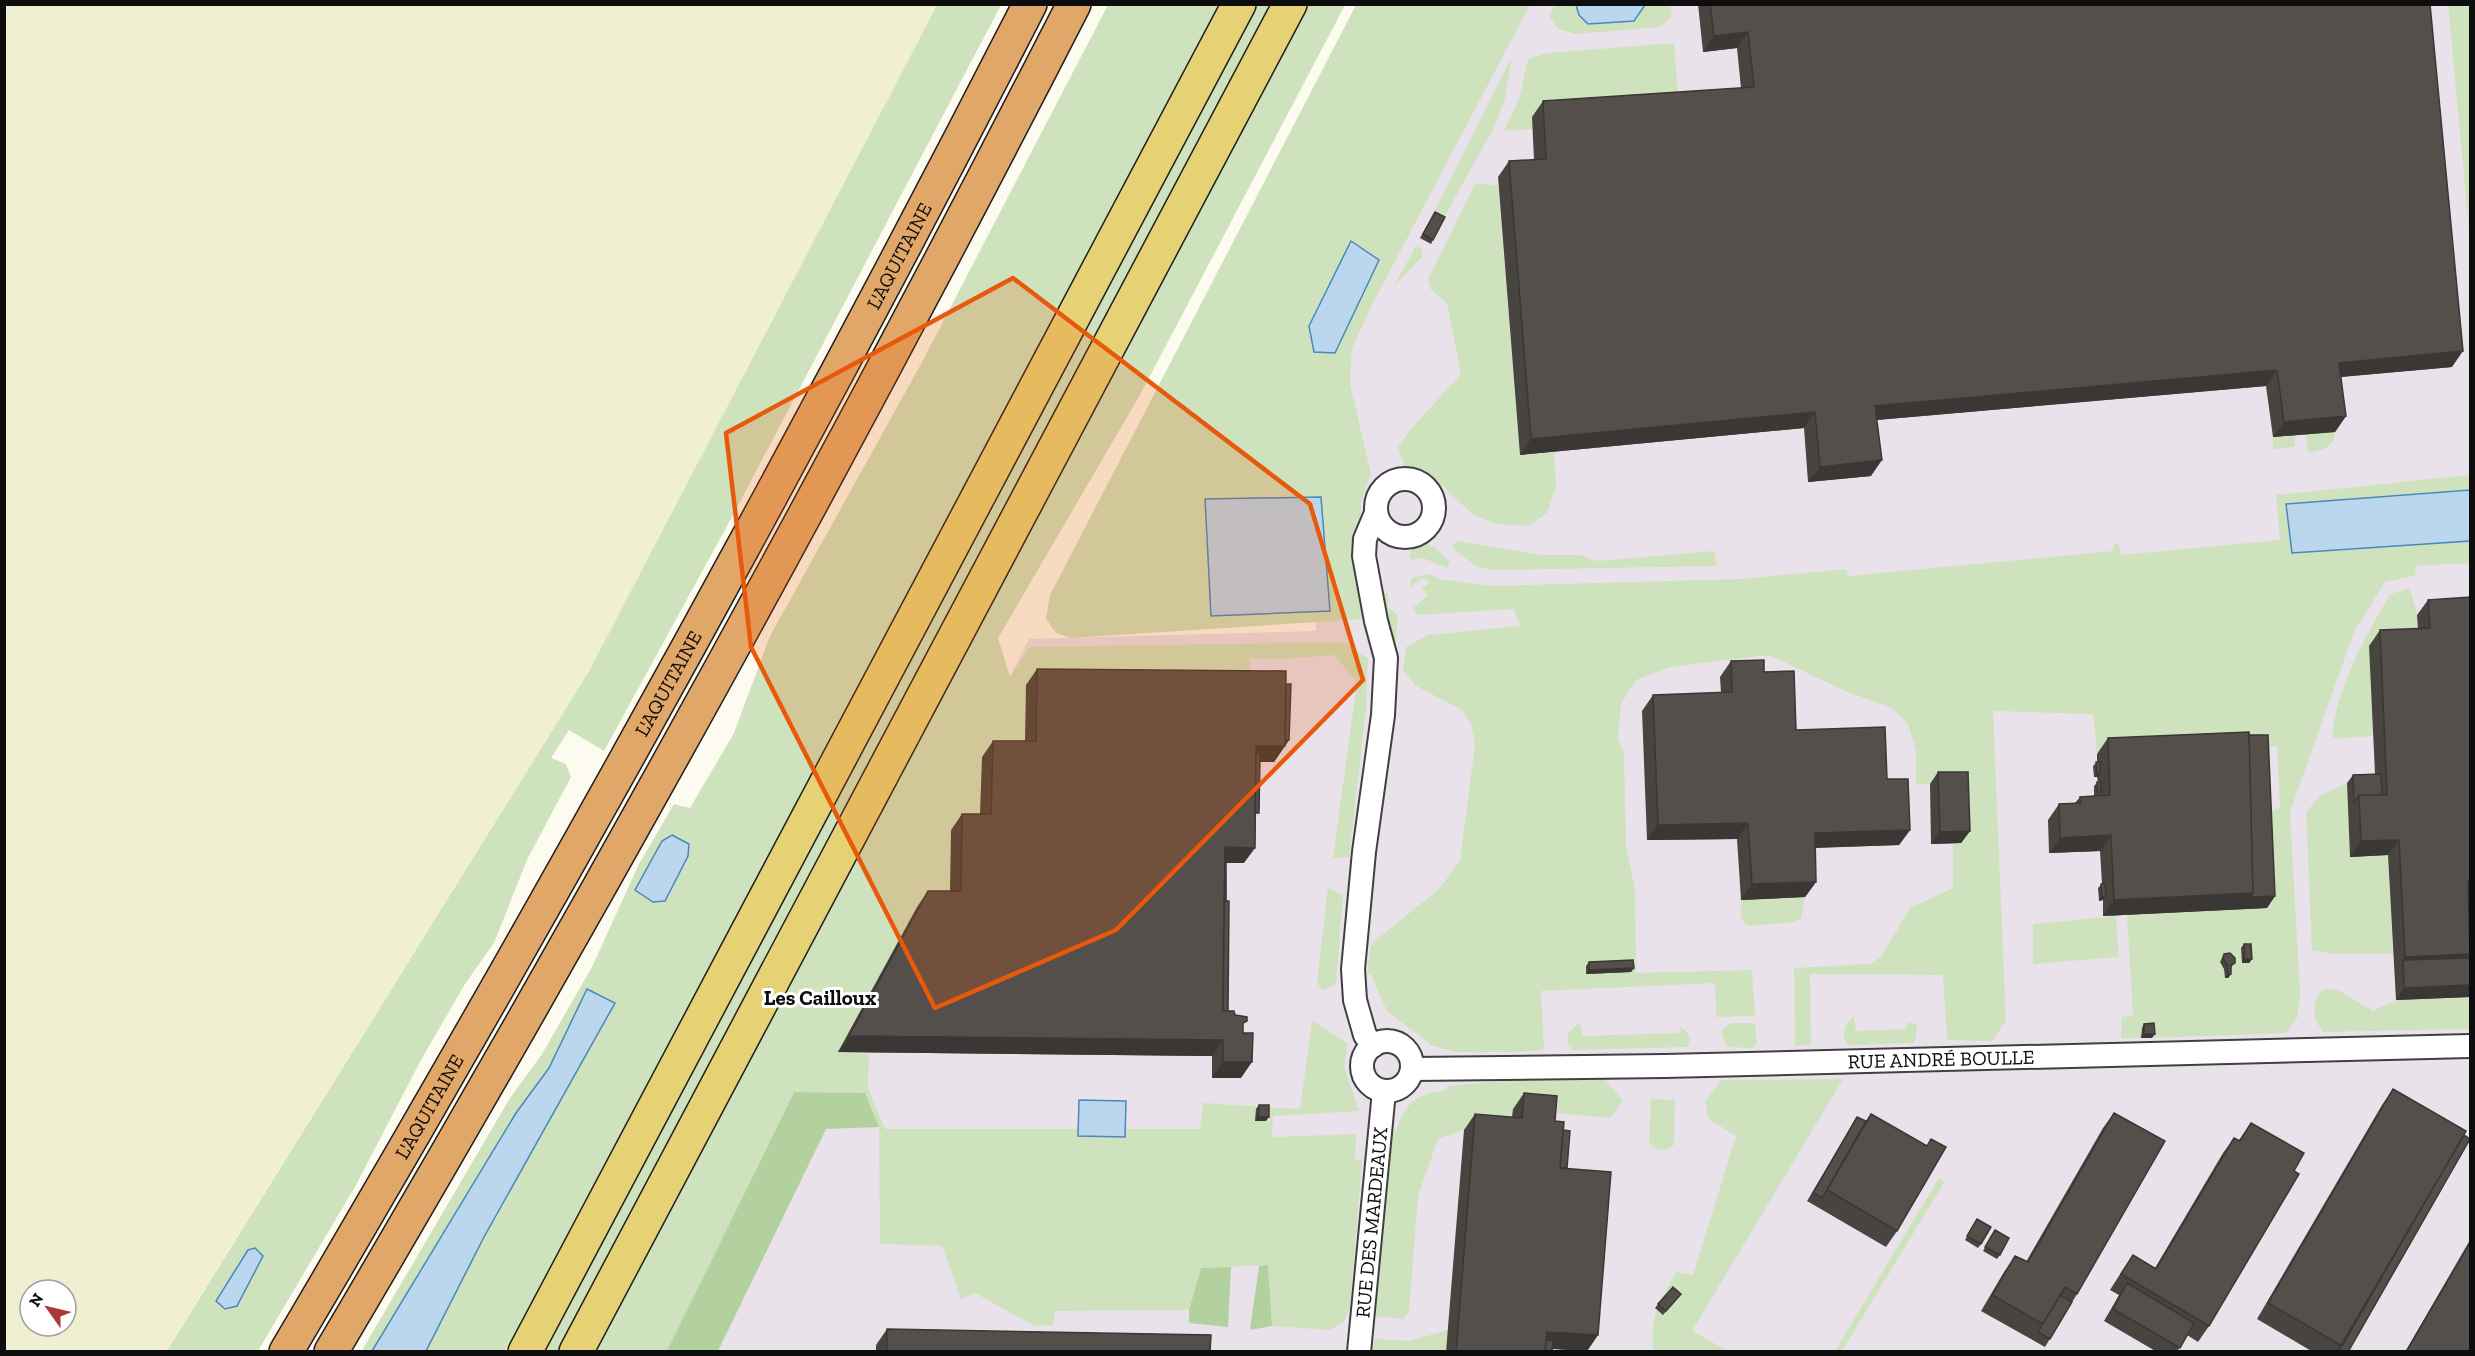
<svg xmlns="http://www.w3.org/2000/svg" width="2475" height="1356" viewBox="0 0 2475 1356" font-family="'Zilla Slab',serif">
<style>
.industrial{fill:#eae2ea}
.farmland{fill:#f0efd2;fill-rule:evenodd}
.green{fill:#cee3bd}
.forest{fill:#b2d19e}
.water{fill:#bad7ee;stroke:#4a87bb;stroke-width:1.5}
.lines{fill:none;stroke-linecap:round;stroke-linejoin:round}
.street-casing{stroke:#404040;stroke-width:26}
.primary-casing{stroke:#1e1e1e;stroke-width:36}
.highway-casing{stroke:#1e1e1e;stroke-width:36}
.street{stroke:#fff;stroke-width:22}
.primary{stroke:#e6d275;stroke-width:33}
.highway{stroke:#e1a768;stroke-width:33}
.wall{fill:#484440}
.shaded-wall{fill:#3b3734}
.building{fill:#544f4b;stroke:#3b3734;stroke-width:1.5}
.marked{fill:#e8590c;fill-opacity:0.2;stroke:#e8590c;stroke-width:4.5;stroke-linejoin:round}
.labels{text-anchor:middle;stroke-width:6;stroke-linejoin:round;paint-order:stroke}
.street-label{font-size:20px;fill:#0d0d0d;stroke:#fff}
.neighbourhood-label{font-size:21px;font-weight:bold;fill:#0d0d0d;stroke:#fff}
</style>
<rect width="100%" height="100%" fill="#fdfbef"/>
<path class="industrial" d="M1488 5H2470V1351L664 1352 1029 639 1316 631 1304 480 1301 358Z"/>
<path class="farmland" d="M5 5H937L588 673 166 1351 5 1352ZM30 1290H66V1326H30Z"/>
<path class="green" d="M1670 4 1672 16 1659 27 1576 34 1558 29 1549 16 1555 5H1576L1579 15 1588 24 1633 21 1645 5Z
M937 5H1001L732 517 604 751 569 730 551 758 566 764 571 777 527 860 494 943 465 984 421 1060 356 1185 258 1351 166 1352 588 673Z
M1108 5H1227L795 815 743 903 505 1351 361 1352 510 1098 542 1054 592 967 639 864 674 804 690 808 734 733 770 636 922 362Z
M1253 5H1277L562 1351 540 1352Z
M1304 5H1345L1140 395 998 638 1010 677 1030 647 1345 642 1368 659 1366 710 1349 857 1333 858 1357 682 1334 655 1279 659 1250 658V687L1025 757 980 830 950 907 838 1052 869 1054 868 1088 885 1129H1078V1136L1125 1137 1126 1129H1200L1203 1103 1300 1109 1312 1020 1348 1044 1344 1066 1359 1111 1273 1116 1272 1137 1356 1134 1355 1159 1362 1160 1350 1307 1343 1323 1329 1330 1272 1326 1268 1265 1201 1268 1189 1310 1055 1311 1053 1325 1035 1326 975 1293 961 1299 942 1246 880 1244 879 1127 865 1093 794 1092 667 1351 596 1352 724 1110 873 814Z
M1356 5H1530L1373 303 1352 348 1350 384 1371 474 1361 503 1358 553 1363 619 1070 638 1056 633 1046 619 1050 595Z
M2448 5H2470V240Z
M1674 43 1679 107 1533 129 1504 131 1519 99 1528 59 1547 53Z
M1512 57 1505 98 1496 124 1442 221 1432 216Z
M1475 184 1498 185 1520 455 1554 452 1556 486 1547 513 1528 526 1496 524 1472 514 1431 475 1404 465 1398 447 1409 431 1461 374 1447 303 1431 290 1428 279Z
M1416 246 1422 249V257L1394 286Z
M2335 432C2334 449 2322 450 2308 453L2306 434Z
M2294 436 2295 447 2273 449V437Z
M2470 475V563L2415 566 2416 575 2385 582 2354 632 2290 812 2300 994 2297 1018 2286 1033 2152 1038 2151 1028H2142L2141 1038H2121L2122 1017 2133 1015 2127 915 2262 815 2280 807 2277 746 2097 754 2093 714 1993 711 2006 1021 1992 1041 1947 1040 1943 975 1810 974 1811 1045 1795 1046 1794 968 1869 964 1881 957 1910 908 1953 888V844L1961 843 1930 784 1916 785V750L1908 724 1892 708 1845 691 1769 655 1670 667 1636 680 1621 704 1618 738 1624 754 1626 846 1635 889 1636 973 1752 970 1755 1016 1716 1017 1715 983 1541 991 1544 1050 1514 1052H1454L1431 1045 1387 1011 1371 975 1367 974 1371 944 1439 889 1460 861 1475 745 1471 724 1462 710 1416 686 1403 671 1406 647 1427 635 1520 626 1514 609 1418 615 1413 608 1428 595 1422 588 1429 583 1424 578 1410 587 1412 578 1428 574 1440 579 1492 586 1741 579 1846 569 1848 576 2113 551 2114 543 2119 544 2121 555 2280 540 2276 495Z
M1457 541 1542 555H1580L1598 561 1714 551 1717 566 1494 570 1477 567 1454 549 1453 545Z
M1421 543C1435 544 1441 553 1450 562L1447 568 1423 558 1412 560 1409 558 1412 548Z
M2410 588 2417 615 2419 644 2369 647 2373 736 2332 739C2336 687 2364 640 2390 594Z
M1388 593V608L1398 615 1395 651H1391L1381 594Z
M2347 783 2350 857 2388 855 2393 954H2333L2312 950 2306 813 2319 796Z
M1328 887 1343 896 1336 984 1322 990 1317 983Z
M1805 897 1801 919 1795 922 1749 926C1738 921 1741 909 1741 900Z
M2116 916 2119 957 2033 964V924Z
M2337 989 2373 1011 2396 1000 2470 997V1029L2323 1032C2313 1018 2310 1005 2322 990Z
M1854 1016 1856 1031 1906 1029 1907 1022 1916 1024 1917 1030 1914 1043 1848 1045C1840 1034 1845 1023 1854 1016Z
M1580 1022 1582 1036 1681 1033 1680 1027C1689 1033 1692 1036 1688 1047L1573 1050 1568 1045V1033Z
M1732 1023H1755L1757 1042 1752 1048 1727 1047 1721 1031Z
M1604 1078 1623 1101 1610 1118 1513 1109 1511 1134 1464 1130 1438 1139 1418 1196 1409 1312 1403 1319 1372 1316 1391 1130 1396 1131C1405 1103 1417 1093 1446 1090L1448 1086 1506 1081Z
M1843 1079 1692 1331 1728 1351 1653 1352C1651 1313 1658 1304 1676 1272L1693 1275 1736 1136 1709 1119 1705 1102 1721 1080Z
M1651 1099 1675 1100 1674 1145 1666 1150H1658L1649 1143Z
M1939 1178 1945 1181 1842 1351H1835Z
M1448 1330 1446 1351 1369 1352 1370 1345 1376 1339 1409 1341Z"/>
<path class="forest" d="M794 1092 865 1093 879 1127 826 1129 718 1351H667Z
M1268 1265 1272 1326 1250 1330 1259 1266Z
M1231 1267 1228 1327 1189 1323V1310L1201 1268Z"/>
<path class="water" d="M1576 5V4L1645 5 1634 21 1588 24 1579 15Z
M1351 241 1379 260 1335 353 1314 352 1309 326Z
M2470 490V541L2292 553 2286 504Z
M1321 497 1330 611 1211 616 1205 499Z
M672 835 689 844 688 856 665 901 653 902 635 890 662 841Z
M587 989 615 1003 484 1237 426 1351H372L516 1113 549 1068Z
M1079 1100 1126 1101 1125 1137 1078 1136Z
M255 1248 263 1256 237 1306 225 1309 216 1301 248 1250Z"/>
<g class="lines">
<g class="street-casing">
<g id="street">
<circle cx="1405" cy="508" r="29"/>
<circle cx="1387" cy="1066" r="25"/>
<path d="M1373 1046 1365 1035 1355 1000 1353 969 1364 852 1383 715 1386 658 1376 621 1364 556 1365 539 1376 513"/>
<path id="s1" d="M1413 1069 1665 1066 2470 1046"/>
<path id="s2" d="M1359 1352 1384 1091"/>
</g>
</g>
<g class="primary-casing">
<path id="primary" d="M525 1352 1239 4
M576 1352 1290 4"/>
</g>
<g class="highway-casing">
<g id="highway">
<path id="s3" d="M286 1352C547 910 796 461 1030 4"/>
<path d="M331 1352C592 910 840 461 1074 4"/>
</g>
</g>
<use href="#street" class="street"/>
<use href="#primary" class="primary"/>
<use href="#highway" class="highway"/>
</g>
<path class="wall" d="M1698 4H2430L2452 367 2341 377 2346 416 2335 432 2273 437 2266 386 1877 420 1871 476 1808 482 1804 428 1520 455 1498 177 1509 161 1534 160 1532 117 1543 101 1741 88 1737 48 1703 52Z
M1435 212 1433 240 1431 244 1420 238Z
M2470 597V896H2468L2470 940V955L2469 958H2470V997L2396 1000 2388 855 2350 857 2347 783 2353 775 2375 774 2369 646 2380 630 2418 629 2417 615 2428 600Z
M1731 661 1764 672 1796 730 1887 779 1910 830 1899 845 1815 848 1816 882 1805 897 1741 900 1737 839 1647 840 1642 711 1653 695 1721 693 1720 677Z
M1037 669 1286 684 1289 740 1274 762H1260L1255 819 1244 863H1226L1228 1011 1235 1015 1243 1027 1241 1078H1212V1056L838 1052 917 907 928 891H950L951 830 962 814H980L982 757 993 741H1025L1026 685Z
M2108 738 2275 896 2267 908 2103 916V900L2099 901 2098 888 2102 884 2100 851 2049 853 2048 820 2059 804 2075 803 2080 797 2094 796V786L2098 782 2097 777H2094L2093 766 2097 762V754Z
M1938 772 1970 831 1961 843 1931 844 1930 784Z
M2244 944 2252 959 2249 963H2242L2241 948Z
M2224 954 2235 963 2231 967V974L2228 978H2225L2224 969 2220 962Z
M1589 962 1634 968 1631 972 1586 974V966Z
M2144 1024 2152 1038H2141L2142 1028Z
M2393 1089 2464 1135 2348 1352H2313L2257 1319 2382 1105Z
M1524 1093 1563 1130 1567 1168 1598 1335 1587 1351 1552 1349V1352H1446L1464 1130 1475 1114 1512 1117 1513 1109Z
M1259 1105 1266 1121H1255L1256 1109Z
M2114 1113 2077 1294 2045 1347 1981 1311 2004 1272 2015 1256 2026 1262 2103 1128Z
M1871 1114 1927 1146 1931 1139 1897 1231 1886 1247 1807 1201 1857 1117 1866 1121Z
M2251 1123 2209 1326 2198 1342 2187 1335 2177 1352H2157L2104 1321 2119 1295 2110 1290 2122 1271 2133 1255 2155 1268 2223 1153 2234 1138 2239 1140Z
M1977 1219 1981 1244 1978 1248 1965 1240Z
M1992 1234 2000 1255 1997 1259 1983 1251Z
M2470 1240V1352H2405Z
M1681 1294 1663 1315 1655 1308 1658 1304Z
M887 1329 1210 1352H876V1345Z"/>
<path class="shaded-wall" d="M1748 32 1737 48 1703 52 1714 36Z
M2463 351 2452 367 2328 378 2339 363Z
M2277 370 2266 386 1864 421 1875 406Z
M1815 412 1804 428 1520 455 1531 439Z
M2346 416 2335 432 2273 437 2284 422Z
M1882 460 1871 476 1808 482 1820 467Z
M1280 740H1289L1274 762H1251L1256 746Z
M2097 773H2100L2098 777H2094Z
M1748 823 1737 839 1647 840 1658 825Z
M1910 830 1899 845 1804 848 1815 833Z
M1970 831 1961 843 1931 844 1940 832Z
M2111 835 2100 851 2049 853 2060 838Z
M2399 840 2388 855 2350 857 2361 841Z
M1225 847 1255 848 1244 863H1217Z
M2468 881H2470V896L2456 897Z
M1816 882 1805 897 1741 900 1752 884Z
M2253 893 2275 896 2267 908 2103 916 2114 900Z
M2106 896 2103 900 2099 901 2102 897Z
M2470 954 2460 970 2403 960 2405 957Z
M2244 959H2252L2249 963H2242Z
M1634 968 1631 972 1586 974 1589 970Z
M2228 974H2231L2228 978H2225Z
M2470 985V997L2396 1000 2404 988Z
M2144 1034H2155L2152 1038H2141Z
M849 1036 1223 1040 1212 1056 838 1052Z
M1223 1062H1252L1241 1078H1212Z
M1258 1117H1269L1266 1121H1255Z
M1547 1332 1598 1335 1587 1351 1540 1348Z"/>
<path class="building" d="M1710 4H2430L2463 351 2339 363 2346 416 2305 420 2284 422 2277 370 1875 406 1882 460 1820 467 1815 412 1531 439 1509 161 1546 159 1543 101 1754 87 1748 32 1714 36Z
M1435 212 1445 217 1433 240 1423 234Z
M2470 597V881H2468L2470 954 2405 957 2399 840 2361 841 2359 795H2387L2380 630 2430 628 2428 600Z
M1764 660V672L1794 671 1796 730 1885 727 1887 779H1908L1910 830 1815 833 1816 882 1752 884 1748 823 1658 825 1653 695 1732 692 1731 661Z
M1037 669 1286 671 1285 746H1256L1255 848 1225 847 1223 1011H1234L1235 1015 1247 1017V1021L1243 1023V1033H1253L1252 1062H1223V1040L849 1036 928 891H961L962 814H991L993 741H1036Z
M1286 684H1291L1289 740H1285Z
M2249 732 2253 893 2114 900 2111 835 2060 838 2059 804 2081 803 2080 797 2110 795 2108 738Z
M2249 735H2268L2275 896 2251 897 2253 893Z
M1256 754H1260L1259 813H1255Z
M2096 762H2100V773H2097Z
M1938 772H1968L1970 831 1940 832Z
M2381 774 2382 795H2359L2354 803 2353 775Z
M2097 782H2101V792H2097Z
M1225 859H1226V901H1224Z
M2101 884H2105L2106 896 2102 897Z
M1224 901H1229L1228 1011H1223Z
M2244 944H2251L2252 959H2244Z
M2230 953 2235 958V963L2231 965V974H2228L2227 965 2223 958 2224 954Z
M2470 958V985L2404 988 2403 960Z
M1633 960 1634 968 1589 970V962Z
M2154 1023 2155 1034H2144V1024Z
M2393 1089 2466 1131 2342 1346 2268 1303Z
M1524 1093 1557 1096 1555 1121 1564 1122 1560 1168 1611 1172 1598 1335 1547 1332 1545 1352H1456L1475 1114 1522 1118Z
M1259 1105H1269V1117H1258Z
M2114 1113 2165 1141 2077 1294 2065 1287 2043 1324 1992 1295 2015 1256 2028 1262Z
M1871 1114 1927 1146 1931 1139 1946 1147 1897 1231 1827 1190Z
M1857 1117 1866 1121 1822 1198 1813 1193Z
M2251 1123 2304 1153 2294 1171 2299 1174 2209 1326 2121 1274 2133 1255 2156 1269 2234 1138 2240 1141Z
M1563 1130 1570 1131 1567 1168H1560Z
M2464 1135 2470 1139 2348 1352H2344L2339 1349Z
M1977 1219 1991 1227 1981 1244 1967 1236Z
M1995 1230 2009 1238 2000 1255 1985 1247Z
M2470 1243V1352H2406Z
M2127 1283 2194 1323 2180 1348 2113 1309Z
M1673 1287 1681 1294 1666 1311 1658 1304Z
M2060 1295 2072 1302 2050 1339 2038 1332Z
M887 1329 1211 1335 1210 1352H887Z
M1546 1340 1553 1341 1552 1352H1545Z"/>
<path class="marked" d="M1013 278 1310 504 1363 680 1116 930 935 1008 751 647 726 433Z"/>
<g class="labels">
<g class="street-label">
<text dy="7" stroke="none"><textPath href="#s3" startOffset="1256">L'AQUITAINE</textPath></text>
<text dy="7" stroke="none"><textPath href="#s3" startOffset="770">L'AQUITAINE</textPath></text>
<text dy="7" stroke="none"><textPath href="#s1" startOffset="528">RUE ANDRÉ BOULLE</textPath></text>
<text dy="7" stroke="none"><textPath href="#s3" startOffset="284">L'AQUITAINE</textPath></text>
<text dy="7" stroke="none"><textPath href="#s2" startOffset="130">RUE DES MARDEAUX</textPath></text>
</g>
<g class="neighbourhood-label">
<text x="820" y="1005">Les Cailloux</text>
</g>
</g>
<rect width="2475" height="1356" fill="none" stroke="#0d0d0d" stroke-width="12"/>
<g transform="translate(48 1308) rotate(304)"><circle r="28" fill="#ffffff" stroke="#9e9e9e" stroke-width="1.5"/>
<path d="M0-4.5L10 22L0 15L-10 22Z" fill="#aa3937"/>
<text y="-9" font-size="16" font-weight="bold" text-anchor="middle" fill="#0d0d0d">N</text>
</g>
</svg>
